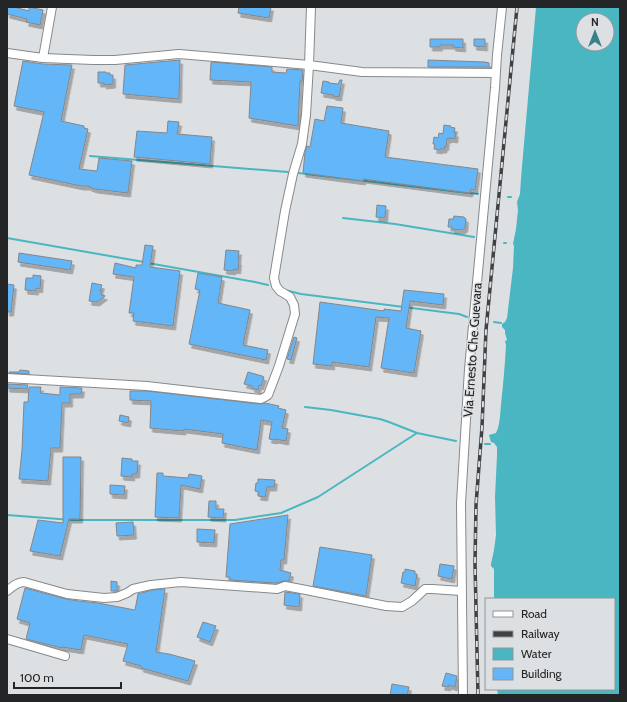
<svg xmlns="http://www.w3.org/2000/svg" width="627" height="702" viewBox="0 0 627 702" font-family="Cabin,sans-serif">
<style>
.water{fill:#49b6c2;fill-rule:evenodd}
.lines{fill:none;stroke-linecap:round;stroke-linejoin:round}
.stream{stroke:#49b6c2;stroke-width:2}
.building{fill:#64b6f8;stroke:#848689;filter:url(#shadow)}
.minor-casing{stroke:#86898b;stroke-width:10}
.minor{stroke:#fff;stroke-width:8}
.rail-casing{stroke:#404143;stroke-width:3.5}
.rail{stroke:#dde0e3;stroke-width:2;stroke-dasharray:6;stroke-linecap:butt}
.labels{text-anchor:middle;stroke-width:3;stroke-linejoin:round;paint-order:stroke}
.street-label{font-size:13px;fill:#242526;stroke:#dde0e3}
</style>
<defs>
<filter id="shadow"><feDropShadow dx="2.5" dy="4" stdDeviation="0" flood-color="#0004"/></filter>
</defs>
<rect width="100%" height="100%" fill="#dde0e3"/>
<path class="water" d="M536 7H620V695H498L497 689H614V599H494V569L491 566V564L494 550 496 535 495 497 497 455V447L494 443 491 442 489 435 496 433C500 425 500 415 501 405 503 385 505 365 506 345L505 341 507 340 505 333V330L502 327V324L505 322 507 318 513 268 514 246 513 244 516 229 518 210 517 202 520 194 521 178ZM583 20H607V44H583Z"/>
<g class="lines">
<path class="stream" d="M90 156 288 172
M298 173 478 194
M508 197H511
M343 218 395 224 474 237
M7 238 144 262
M504 243H506
M148 263 255 282 268 285
M285 290 301 294 459 314 467 317
M494 322 501 323
M305 407 331 410 380 419 389 422 417 433 456 441
M485 444H490
M7 515 72 520H235L281 513 318 497 417 433"/>
</g>
<path class="building" d="M7 7H14L29 11V7L43 10 40 25 26 22 27 19 7 14Z
M239 7H271L269 18 238 13Z
M430 39H463V48L453 47V45H440V47H430Z
M474 39H485V47L474 46Z
M180 60 179 99 123 94 125 65Z
M428 60 485 62 489 63V67H428Z
M23 61 43 64 72 65 61 121 84 126V128L88 129 79 169 97 171 99 158 132 161 128 193 95 189 89 187V186H81L29 175 44 112 14 106Z
M211 62 272 67V72L286 73 287 69 303 70 302 81H300L298 126 249 118 251 82 210 80Z
M98 72H106V73H110V75H113V84L104 85V83H98Z
M340 80H342L339 97 333 96V95L321 93 323 81 329 82V83L338 84Z
M327 106 343 108 341 123 389 131 385 157 478 169 475 190 471 189 470 193 363 179V181L303 173 305 152 307 146 310 147 315 119 324 121Z
M168 121 179 122 177 134 212 137 210 164 134 157 137 131 167 133Z
M444 125 451 126 450 127 455 128 454 133H456L455 139 449 138V139H447L446 147 445 146 444 149H440V150L434 149 435 144H433L434 137 438 138 439 133 443 134Z
M377 205 386 206 385 218 376 217Z
M454 216 464 217 466 219 465 228 462 230 452 229V227H448L449 219H453Z
M145 245 153 246 150 267 180 271 173 326 133 321 134 313H129L134 277 113 274 115 263 136 268V265H142Z
M226 250 239 251 238 261H239L238 270 234 269 233 271 224 270Z
M19 253 72 261 70 270 18 262Z
M198 273 222 277 218 303 250 310 243 345 268 350 266 360 189 344 200 290 195 289Z
M33 275 41 276 40 289 36 288V291L25 290 26 278H33Z
M92 283 102 285 100 291H102L101 295 105 296 97 302 89 301Z
M7 284 14 285 11 312H7Z
M404 290 444 294 443 305 410 301 406 328 421 331 414 373 381 368 389 318 376 317 369 367 332 362V366L313 364 320 302 384 311V309L401 311Z
M294 337 297 338 291 360 287 359Z
M20 370 29 371V374L9 373V372H19Z
M248 372 262 376 264 377 261 386 259 385 258 390 252 388V386L244 384Z
M7 384 28 385 27 389 7 388Z
M29 387H41L40 393 60 395V387L82 388 81 394H70V403H62L60 448H51L48 481 19 479 22 450 24 402H28Z
M130 391H147L260 404 265 403 279 406 278 408 286 410 282 428 288 429 286 441 275 439V440L269 439 272 422 261 420 257 450 222 443 223 434 184 429 183 431 150 428 151 401 130 400Z
M120 415 129 417 128 423 119 421Z
M63 457H81L80 519H69L60 556 30 551 38 520 63 523Z
M122 458 132 459V461H138L137 474H132V477L121 476Z
M157 473H163V476L188 478 189 474 202 476 200 489 181 485 179 518 155 517Z
M258 479 275 480 274 487H267L265 497 258 496 259 492 255 491 256 483H258Z
M110 485 125 486 124 495 110 494Z
M209 501H216V509H224L223 518 208 517Z
M288 515 284 560H281L280 570 291 573 289 581H283L276 583 230 580V577H226L230 524Z
M133 522 134 535 117 536 116 523Z
M197 529 215 530 214 543 197 542Z
M320 547 372 555 366 596 313 586Z
M440 564 454 566 452 579 438 576Z
M405 569 415 571V574H417L415 586 401 583 403 572H405Z
M111 581 117 582V591H111Z
M25 588 66 599 78 601 98 603 135 610 138 594 152 590 165 589 156 652 169 654 195 661 188 681 141 668V666L123 661 128 644 84 635 81 650 62 647V648L26 639 30 623 17 619Z
M285 592 300 594 299 607 284 605Z
M203 622 216 626 210 642 197 637Z
M446 673 457 676 455 687 449 685 448 687 442 686Z
M392 684 409 687 407 695 401 694V695H390Z"/>
<g class="lines">
<g class="minor-casing">
<path id="minor" d="M7 53 43 58 93 60H115L179 54 309 65 362 72 496 73
M43 58 52 7
M7 378 147 386 261 399 265 397 268 395 279 366 295 314 294 305 290 297 280 291 276 286 274 278 285 211 293 174 302 144 306 115 309 65 311 7
M7 591C12 587 17 582 24 582L67 594 104 598 117 597 127 593 133 589 151 585 181 582 277 589 285 586 301 589 386 606 402 607 412 601 425 589H432L462 591
M7 639 65 656
M463 695 461 503 469 369 495 88 497 55 502 7"/>
</g>
<use href="#minor" class="minor"/>
<g class="rail-casing">
<path id="rail" d="M478 695 475 564 476 505 482 427 486 330 517 7"/>
</g>
<use href="#rail" class="rail"/>
</g>
<g class="labels">
<g class="street-label">
<text transform="translate(472 350) rotate(-86)" y="5">Via Ernesto Che Guevara</text>
</g>
</g>
<rect width="627" height="702" fill="none" stroke="#242526" stroke-width="16"/>
<rect x="485" y="598" width="130" height="92" fill="#dde0e3" stroke="#939597"/>
<rect x="493" y="611" width="20" height="6" fill="#ffffff" stroke="#939597"/>
<text x="521" y="618" font-size="12" fill="#242526">Road</text>
<rect x="493" y="631" width="20" height="6" fill="#404143" stroke="#939597"/>
<text x="521" y="638" font-size="12" fill="#242526">Railway</text>
<rect x="493" y="648" width="20" height="12" fill="#49b6c2" stroke="#939597"/>
<text x="521" y="658" font-size="12" fill="#242526">Water</text>
<rect x="493" y="668" width="20" height="12" fill="#64b6f8" stroke="#939597"/>
<text x="521" y="678" font-size="12" fill="#242526">Building</text>
<g transform="translate(595 32)"><circle r="19" fill="#dde0e3" stroke="#939597"/>
<path d="M0-3L7 15L0 10L-7 15Z" fill="#398185"/>
<text y="-6" font-size="11" font-weight="bold" text-anchor="middle" fill="#242526">N</text>
</g>
<path d="M14 682v6h107v-6" fill="none" stroke="#242526" stroke-width="2"/>
<text x="20" y="682" font-size="12" fill="#242526" stroke="#dde0e3" stroke-width="3" paint-order="stroke">100 m</text>
</svg>
